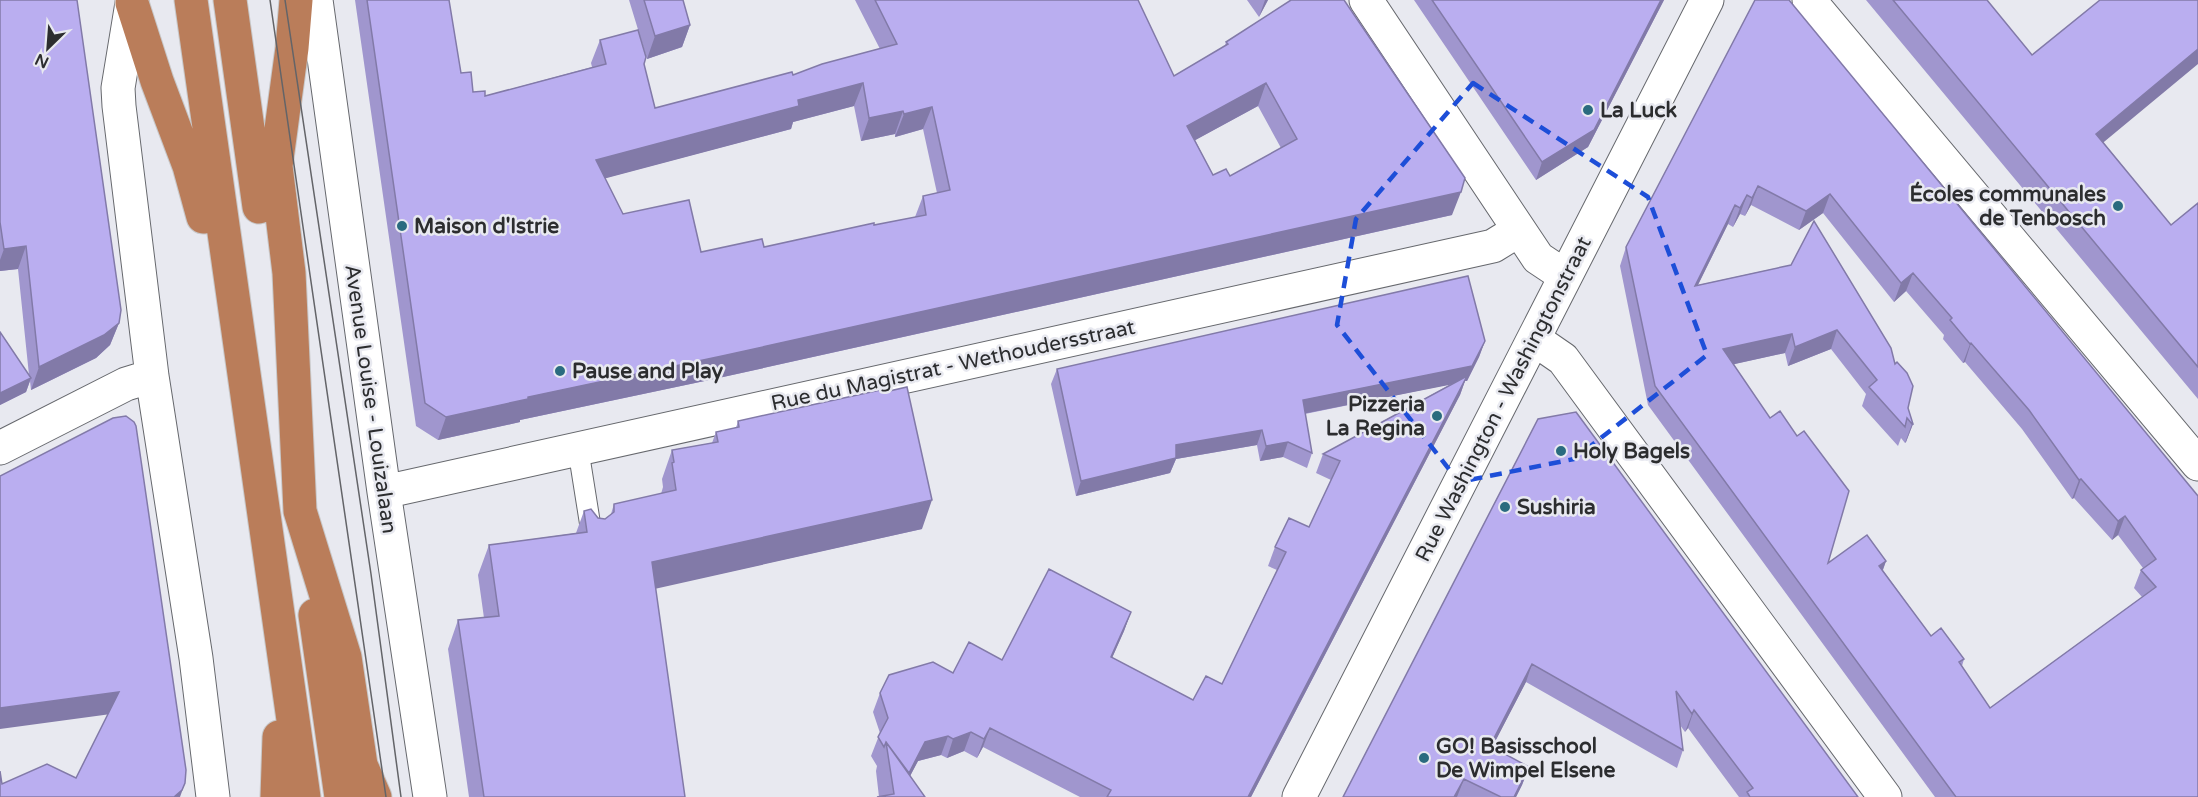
<svg xmlns="http://www.w3.org/2000/svg" width="2198" height="797" viewBox="0 0 2198 797" font-family="'Varela Round',sans-serif">
<style>
.lines{fill:none;stroke-linecap:round;stroke-linejoin:round}
.lane-casing{stroke:#66686d;stroke-width:22}
.street-casing{stroke:#66686d;stroke-width:35}
.highway-casing{stroke:#c8c8c9;stroke-width:35}
.lane{stroke:#fff;stroke-width:20}
.street{stroke:#fff;stroke-width:33}
.highway{stroke:#ba7d5a;stroke-width:33}
.tram{stroke:#636468;stroke-width:1.5}
.wall{fill:#a096ce;fill-rule:evenodd}
.shaded-wall{fill:#827aa8}
.building{fill:#baaef0;stroke:#827aa8;stroke-width:1.5;fill-rule:evenodd}
.marked{fill:none;stroke:#1d4ed8;stroke-width:4.5;stroke-dasharray:12 8;stroke-linejoin:round}
.poi-dot{fill:#2a6b7f;stroke:#e8e9f0;stroke-width:2}
.labels{text-anchor:middle;stroke-width:5;stroke-linejoin:round;paint-order:stroke}
.poi-label{font-size:21px;font-weight:bold;fill:#2c2d2f;stroke:#e8e9f0;text-anchor:start}
.street-label{font-size:21px;fill:#2c2d2f;stroke:#e8e9f0}
</style>
<rect width="100%" height="100%" fill="#e8e9f0"/>
<g class="lines">
<g class="lane-casing">
<path id="lane" d="M578 448 592 536"/>
</g>
<g class="street-casing">
<path id="street" d="M316 0 384 492 430 797
M1366 0 1538 258 1565 276
M1809 0 2198 464
M132 3 118 88 119 106 152 376 196 658 213 797
M1534 339 1563 359 1885 797
M0 448 126 384 152 376
M384 492 1493 246 1519 230
M1299 797 1707 0"/>
</g>
<g class="highway-casing">
<path id="highway" d="M191 0 304 797
M230 0 259 207
M296 0 292 48 276 166 289 273 300 511 345 657 361 765 375 797
M132 3 157 81 189 166 203 217
M315 615 341 797
M277 797 279 737"/>
</g>
<use href="#lane" class="lane"/>
<use href="#street" class="street"/>
<use href="#highway" class="highway"/>
<path class="tram" d="M270 0 386 797
M285 0 371 574 401 797"/>
</g>
<path class="wall" d="M0 0 119 323 110 345 96 358 31 390 30 381 26 392 0 405V332L29 375 18 269 0 271Z
M355 0H449L461 73 473 92 485 96 592 67 591 63 600 40 644 64 655 108 793 75 880 49 855 0H1138L1174 76 1225 46 1226 42 1452 215 714 379 520 420V422L438 440 416 426ZM854 106 861 141 895 134V137L923 129 937 193 923 196 915 217 764 247 701 252 623 214 605 178 791 129 793 122ZM1258 106 1281 148 1230 176 1213 175 1195 140Z
M629 0H683L690 25 682 47 647 59Z
M1247 0H1268L1259 17Z
M1414 0H1664L1588 147 1536 180Z
M1755 0 2198 496V797H1935L1648 405 1620 266 1626 247ZM1751 205 1799 230 1823 213 1894 302 1906 291 1944 335 1943 339 1963 363 1965 362 2022 429 2072 499 2074 498 2112 540 2118 535 2143 568 2141 570 2134 588 2142 597 1990 708 1962 666 1964 659 1931 636 1883 570 1886 561 1828 563 1734 364 1785 353 1788 366 1831 349 1866 394 1862 406 1898 446 1901 438 1905 443 1906 442 1913 424 1908 408 1791 265 1698 285 1728 224 1733 227 1740 214 1745 216Z
M1866 0H1987L2171 225 2198 203V399Z
M1485 341 1479 357 1467 381H1465L1460 395 1251 797H1080L983 747 977 758 964 751 947 758 941 755 918 761 910 776 925 797H879L876 771 877 766 871 756 880 733 873 712 880 693 1002 660 1131 612 1124 631 1112 658 1193 700 1222 684 1277 570 1268 566 1275 547 1309 527 1331 480 1316 473 1323 454 1451 384 1305 414 1312 453 1307 468 1283 457 1260 461 1257 445 1176 459 1170 473 1076 496 1051 384 1057 369Z
M1538 419 1858 797H1739L1688 728 1685 732 1680 725 1683 750 1677 768 1526 682 1492 747 1529 767 1522 785 1516 797H1343Z
M738 421 922 529 655 588 685 797H469L448 649 458 620 484 618 478 575 489 545 576 533 584 511 598 518 605 519 611 514 614 504 661 494 663 487 662 479 672 450 712 443 716 432 736 428Z"/>
<path class="shaded-wall" d="M1265 0H1268L1259 17Z
M1661 0H1664L1588 147 1536 180 1542 162Z
M690 25 682 47 647 59 655 36Z
M2198 49V64L2087 156 2096 134Z
M863 83 854 106 793 122 791 129 588 183 596 160 798 100Z
M1266 83 1258 106 1179 149 1187 126Z
M932 107 923 129 895 137 904 114Z
M903 111 895 134 861 141 869 118Z
M1758 186 1751 205 1745 216 1752 198Z
M1461 192 1452 215 714 379 520 420V422L438 440 446 417 528 397Z
M1830 194 1823 213 1799 230 1806 211Z
M1747 195 1740 214 1733 227 1740 208Z
M1735 205 1728 224 1688 305 1695 286Z
M26 246 18 269 0 271V260L4 249Z
M1913 273 1906 291 1894 302 1901 283Z
M119 323 110 345 96 358 31 390 39 367Z
M1837 330 1831 349 1788 366 1795 347Z
M1792 334 1785 353 1717 368 1723 349Z
M1485 341 1479 357 1467 381H1465L1460 395 1251 797H1248L1464 382 1297 415 1303 400Z
M1971 343 1965 362 1963 363 1970 344Z
M31 378 26 392 0 405V393Z
M1912 424H1913L1906 442 1905 443Z
M1262 430 1257 445 1176 459 1170 473 1076 496 1081 481 1176 445Z
M1288 442 1283 457 1260 461 1266 446Z
M2081 479 2074 498 2072 499 2079 480Z
M932 500 922 529 641 592 652 562Z
M2125 516 2118 535 2112 540 2118 521Z
M1886 561 1879 580V566Z
M1131 612 1124 631 1104 676 1111 657Z
M1532 664 1526 682 1483 765 1490 746Z
M119 692 111 714 0 729V708Z
M1694 710 1688 728 1685 732 1692 714Z
M990 728 983 747 977 758 984 739Z
M971 732 964 751 947 758 953 739Z
M948 736 941 755 918 761 899 797 905 780 925 742Z
M1529 767 1522 785 1516 797H1514Z
M1464 779 1457 797H1454Z
M185 783 180 797H174Z"/>
<path class="building" d="M0 0H77L121 310 119 323 104 335 39 367 26 246 4 249 0 222Z
M367 0H449L461 73 471 72 473 92 485 91V96L606 64 600 40 638 30 646 57 644 64 655 108 792 72 793 75 822 64 897 44 875 0H1138L1174 76 1228 44 1226 42 1291 0H1344L1465 178 1461 192 722 356 528 397V399L446 417 425 403ZM863 83 869 118 903 111 904 114 932 107 950 190 923 196 926 215 874 225V223L764 247 762 239 701 252 689 200 623 214 596 160 799 106 798 100ZM1266 83 1297 139 1230 176 1226 169 1213 175 1187 126Z
M644 0H683L690 25 655 36Z
M1432 0H1661L1594 130 1542 162Z
M1755 0H1789L2198 496V797H1956L1655 386 1626 247ZM1758 186 1806 211 1830 194 1901 283 1913 273 1952 318 1950 320 1970 344 1971 343 2029 410 2079 480 2081 479 2118 521 2125 516 2156 559 2141 570 2156 587 1990 708 1959 662 1964 659 1941 628 1931 636 1879 566 1886 561 1867 535 1828 563 1849 491 1804 431 1797 436 1780 411 1770 418 1723 349 1792 334 1795 347 1837 330 1877 380 1869 387 1905 427 1907 418 1912 424H1913L1908 408 1913 386 1907 373 1897 362 1895 364 1891 348 1814 221 1791 265 1695 286 1735 205 1740 208 1747 195 1752 198Z
M1893 0H1987L2032 55 2100 0H2198V49L2096 134 2171 225 2198 203V367Z
M1468 276 1485 341 1472 366 1303 400 1312 453 1288 442 1266 446 1262 430 1176 445V458L1081 481 1057 369Z
M0 332 31 378 0 393Z
M1467 376 1248 797H1107L1111 790 990 728 984 739 971 732 953 739 948 736 925 742 909 773 886 742 884 747 878 737 888 718 880 693 889 675 933 662 953 673 969 642 1002 660 1049 569 1131 612 1111 657 1193 700 1206 676 1222 684 1286 552 1275 547 1289 518 1309 527 1340 461 1323 454Z
M907 387 932 500 652 562 685 797H484L458 620 499 616 489 545 587 532 584 511 591 509 598 518 605 519 614 512V504L676 490 672 463 674 462 672 450 718 442 716 432 739 427 738 421 885 389V392Z
M1576 412 1858 797H1750L1747 792 1753 788 1694 710 1692 714 1676 691 1683 750 1532 664 1490 746 1529 767 1514 797H1501L1464 779 1454 797H1343L1538 419Z
M126 416 134 422 136 426 186 770 185 783 182 790 174 797H0V771L2 784 47 764 76 778 119 692 0 708V476L113 418Z
M886 742 925 797H877L894 794Z"/>
<path class="marked" d="M1473 83 1648 197 1707 355 1574 459 1459 482 1337 325 1356 219Z"/>
<g class="poi-dot">
<circle cx="1588" cy="110" r="6"/>
<circle cx="2118" cy="206" r="6"/>
<circle cx="402" cy="226" r="6"/>
<circle cx="560" cy="371" r="6"/>
<circle cx="1437" cy="416" r="6"/>
<circle cx="1561" cy="451" r="6"/>
<circle cx="1505" cy="507" r="6"/>
<circle cx="1424" cy="758" r="6"/>
</g>
<g class="labels">
<g class="poi-label">
<text x="1600" y="117">La Luck</text>
<text x="2106" y="201" text-anchor="end">Écoles communales<tspan x="2106" dy="24">de Tenbosch</tspan></text>
<text x="414" y="233">Maison d'Istrie</text>
<text x="572" y="378">Pause and Play</text>
<text x="1425" y="411" text-anchor="end">Pizzeria<tspan x="1425" dy="24">La Regina</tspan></text>
<text x="1573" y="458">Holy Bagels</text>
<text x="1517" y="514">Sushiria</text>
<text x="1436" y="753">GO! Basisschool<tspan x="1436" dy="24">De Wimpel Elsene</tspan></text>
</g>
<g class="street-label">
<text transform="translate(953 365) rotate(-12)" y="7">Rue du Magistrat - Wethoudersstraat</text>
<text transform="translate(371 399) rotate(82)" y="7">Avenue Louise - Louizalaan</text>
<text transform="translate(1503 399) rotate(-63)" y="7">Rue Washington - Washingtonstraat</text>
</g>
</g>
<g transform="translate(48 48) rotate(205)" stroke="#e8e9f0" stroke-width="4.5" paint-order="stroke">
<path d="M0-4.5L10 22L0 15L-10 22Z" fill="#2c2d2f"/>
<text y="-9" font-size="16" font-weight="bold" text-anchor="middle" fill="#2c2d2f">N</text>
</g>
</svg>
